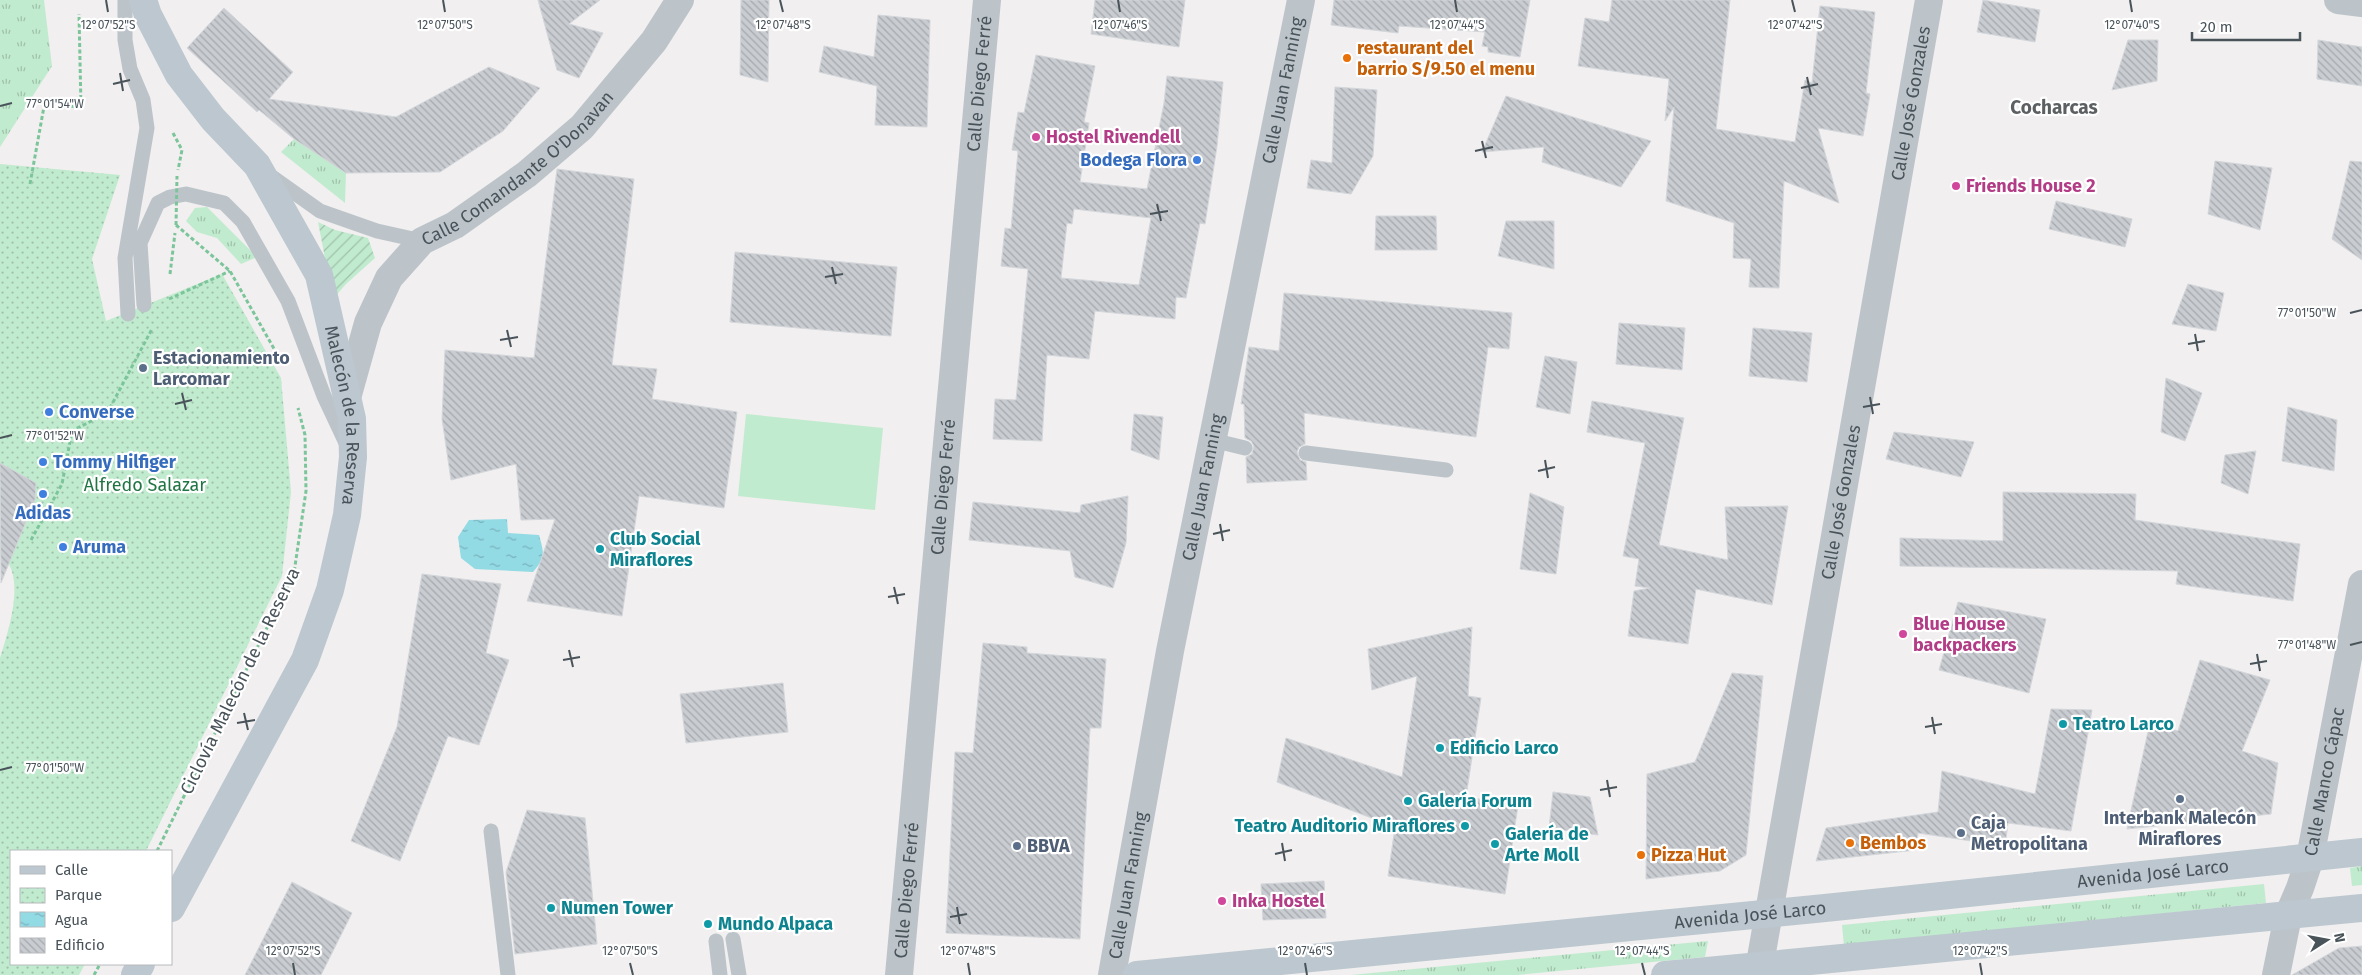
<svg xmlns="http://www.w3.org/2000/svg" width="2362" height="975" viewBox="0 0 2362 975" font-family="'Fira Sans',sans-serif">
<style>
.grass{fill:url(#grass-tufts)}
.park{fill:url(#park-dots)}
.garden{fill:url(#garden-furrows)}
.pitch{fill:#c1ebce}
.water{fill:url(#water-ripples)}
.building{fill:url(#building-back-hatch);stroke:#d3d6da;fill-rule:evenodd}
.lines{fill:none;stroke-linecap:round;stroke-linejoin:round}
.path{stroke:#7cc59b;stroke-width:3;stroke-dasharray:4 2.5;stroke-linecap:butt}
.service{stroke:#bcc4ca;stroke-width:15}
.minor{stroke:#bcc4ca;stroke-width:28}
.secondary{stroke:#bcc7cf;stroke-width:28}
.path-bridge{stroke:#7cc59b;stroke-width:3;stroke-dasharray:4 2.5;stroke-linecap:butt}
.ticks{fill:none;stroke:#49535a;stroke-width:2}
.food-dot{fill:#e8710a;stroke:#fff;stroke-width:2}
.hotel-dot{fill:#d1479c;stroke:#fff;stroke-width:2}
.shop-dot{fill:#3f7fe0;stroke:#fff;stroke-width:2}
.service-dot{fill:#5c6f8a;stroke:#fff;stroke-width:2}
.culture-dot{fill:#0f9aa8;stroke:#fff;stroke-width:2}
.labels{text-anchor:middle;stroke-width:4.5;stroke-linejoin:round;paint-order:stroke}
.food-label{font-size:18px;font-weight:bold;fill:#c56008;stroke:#fff;text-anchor:start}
.street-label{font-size:18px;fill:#49535a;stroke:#fff}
.hotel-label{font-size:18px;font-weight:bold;fill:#b23c85;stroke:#fff;text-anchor:start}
.shop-label{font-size:18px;font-weight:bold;fill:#366cbe;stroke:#fff;text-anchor:start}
.service-label{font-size:18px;font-weight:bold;fill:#4e5e75;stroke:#fff;text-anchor:start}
.park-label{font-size:18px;fill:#207543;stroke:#fff}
.culture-label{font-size:18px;font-weight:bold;fill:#0d838f;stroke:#fff;text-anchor:start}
.neighbourhood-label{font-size:19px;font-weight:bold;fill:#5c6063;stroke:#fff}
.ticks-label{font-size:12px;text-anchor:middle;fill:#49535a;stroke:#fff;stroke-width:4.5;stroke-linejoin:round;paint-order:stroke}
</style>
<defs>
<pattern id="grass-tufts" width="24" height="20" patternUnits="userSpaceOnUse" patternTransform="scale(1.25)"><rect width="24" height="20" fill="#c1ebce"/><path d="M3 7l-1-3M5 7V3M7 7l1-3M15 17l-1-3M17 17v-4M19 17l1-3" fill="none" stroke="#9fc1aa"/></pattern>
<pattern id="park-dots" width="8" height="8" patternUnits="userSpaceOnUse" patternTransform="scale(1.25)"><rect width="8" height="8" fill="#c1ebce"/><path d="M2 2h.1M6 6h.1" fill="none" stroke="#9fc1aa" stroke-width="1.8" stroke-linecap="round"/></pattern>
<pattern id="garden-furrows" width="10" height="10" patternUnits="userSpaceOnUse" patternTransform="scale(1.25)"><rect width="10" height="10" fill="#c1ebce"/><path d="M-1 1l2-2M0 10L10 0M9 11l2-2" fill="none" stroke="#9fc1aa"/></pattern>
<pattern id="water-ripples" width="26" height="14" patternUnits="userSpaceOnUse" patternTransform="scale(1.25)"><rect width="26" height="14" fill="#92dae4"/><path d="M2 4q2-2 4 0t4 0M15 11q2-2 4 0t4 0" fill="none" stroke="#79b3bc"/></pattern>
<pattern id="building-back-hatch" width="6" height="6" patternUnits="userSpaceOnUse" patternTransform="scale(1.25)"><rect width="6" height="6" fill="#c9ccd1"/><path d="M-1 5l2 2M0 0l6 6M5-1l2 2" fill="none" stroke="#a5a8ad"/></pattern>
</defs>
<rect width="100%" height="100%" fill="#f1efef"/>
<path class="grass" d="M0 0H44L52 66 0 147Z
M294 139 346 173 345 203 281 152Z
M207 207 257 257 241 264 217 238 197 232 186 221 195 208Z
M2362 866V885L2352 886 2350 868Z
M2264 884 2266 903 1844 946 1842 925Z
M1708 941 1705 957 1517 975H1351Z"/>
<path class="park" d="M0 164 120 175 92 259 106 321 222 274 281 378 291 492 282 576 146 851H11V964H85L79 975H0V658C8 632 28 573 0 555Z"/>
<path class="garden" d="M318 222 335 230 368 238 375 258 346 284 333 299Z"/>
<path class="pitch" d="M746 414 883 428 875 510 738 496Z"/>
<path class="water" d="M507 519 508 533 539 535C544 553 546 557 533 572L475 569 461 558 458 537 469 520Z"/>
<path class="building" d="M538 0H600L569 24 603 33 579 78 557 70Z
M741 0H769L768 82 740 75Z
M1095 0H1185L1179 47 1091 34Z
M1334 0H1530L1520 57 1488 52V47L1482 46 1485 32 1399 26 1398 33 1331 25Z
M1612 0H1730L1716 129 1795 142 1805 80 1812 83 1820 6 1875 12 1866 93 1870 94 1863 136 1818 128 1839 203 1784 181 1779 288 1749 287 1751 259 1733 258 1734 223 1666 201 1674 107 1665 121 1669 79 1578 66 1585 18 1609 22Z
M1983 0 2040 10 2035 42 1977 32Z
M224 8 293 72 269 99 396 117 489 67 540 88 503 131 440 172 346 173 294 139 259 110 257 112 187 48Z
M878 15 930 20 927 127 875 125 877 86 819 72 824 46 874 57Z
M2128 40H2158L2157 81 2112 90Z
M2318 40 2362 47V86L2317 79Z
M1036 55 1095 66 1084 122 1089 123 1080 182 1147 189 1164 103 1167 76 1223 82 1217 146 1205 224 1200 223 1186 298 1176 297 1175 319 1095 311 1089 359 1047 355 1042 441 993 439 995 399 1016 400 1028 269 1001 266 1005 228 1011 229 1018 151 1012 150 1018 112 1024 113ZM1074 209 1151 218 1139 285 1061 278 1067 223 1072 224Z
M1335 87 1377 90 1373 156 1351 194 1307 188 1311 160 1332 163Z
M1506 96 1586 121 1651 141 1621 187 1542 162 1544 147 1482 152Z
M2215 161 2272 168 2260 230 2208 214Z
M2350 161 2362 162V260L2332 239Z
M557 169 634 179 612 365 657 369 652 399 737 412 724 508 639 496 622 616 527 601 555 519 521 520 516 464 451 480 442 419 445 350 534 358Z
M2056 201 2132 219 2125 247 2049 229Z
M1376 216H1436L1437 250H1375Z
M1506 221H1554V269L1498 256Z
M735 252 897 267 891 336 730 322Z
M2188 284 2224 293 2216 331 2172 324Z
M1284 293 1512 313 1509 349 1488 347 1476 437 1304 413 1305 444 1299 447 1297 452 1300 460 1306 462 1307 480 1247 483 1246 457 1252 454 1254 446 1251 441 1245 438 1244 404H1241L1249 347 1279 351Z
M1619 323 1685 328 1682 370 1616 364Z
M1753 328 1812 333 1807 382 1749 376Z
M1545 356 1577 362 1570 414 1536 407Z
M2166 378 2202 393 2185 441 2161 432Z
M1592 401 1684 418 1659 545 1728 560 1725 507 1788 506 1772 605 1696 589 1688 644 1628 636 1634 591 1650 588 1635 586 1639 559 1623 556 1645 443 1587 432Z
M2288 407 2337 420 2334 471 2282 461Z
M1134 414 1163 417 1159 460 1131 450Z
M1894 432 1974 442 1961 477 1886 459Z
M2256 451 2248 494 2221 483 2225 455Z
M0 463 36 483 35 500 1 583Z
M2003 492 2136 494 2135 520 2300 544 2293 601 2176 584 2178 571 1900 566V538L2003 541Z
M1530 493 1564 507 1556 574 1520 569Z
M1128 496 1126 543 1113 588 1075 577 1070 551 969 540 973 502 1080 513 1081 505Z
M422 574 501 584 486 653 509 660 479 745 448 736 400 861 351 841 397 727Z
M1958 602 2046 619 2029 693 1939 670Z
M1472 627 1468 696 1481 698 1466 797 1518 805 1505 894 1388 876 1395 827 1277 782 1286 738 1402 777 1417 676 1372 690 1368 649Z
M983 643 1027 647V653L1106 659 1101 728H1090L1080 939 946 933 955 752 973 753Z
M2200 660 2270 680 2242 751 2278 763 2271 814 2127 829 2150 722 2178 731Z
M1732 673 1763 676 1746 855 1720 871 1646 879 1647 774 1695 762Z
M783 683 788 732 686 743 680 694Z
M2051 709 2092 710 2071 831 2008 823 2005 846 1918 833 1916 850 1816 861 1826 828 1938 812 1942 771 2035 794Z
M1553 792 1590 797 1598 835 1549 828Z
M527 810 585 818 597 944 515 954 506 872Z
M1324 881 1326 918 1263 920 1261 884Z
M292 882 352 913 321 975H245Z
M2362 946V975H2292L2339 948Z"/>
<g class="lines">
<path class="path" d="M173 133 182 150 178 170
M30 184 45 101 81 108 79 14
M176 225 230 271 277 354
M170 274 175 233
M169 299 230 271
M31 540 62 484 72 431 105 414 111 406 152 329
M157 851 294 573 306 491 305 435 298 408
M94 975 100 964"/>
<path class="service" d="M125 0V40L130 69 143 100 147 128 125 258 128 314
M268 174 320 211 377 231 422 241
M144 305 140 243 158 203 170 197 186 194 224 203 243 222 288 301 324 396 347 445
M1212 440 1245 448
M1306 453 1446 470
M491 831 508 975
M733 939 739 975
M716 941 720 975"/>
<g class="minor">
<path d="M2338 0 2362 3"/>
<path id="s1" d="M347 398 368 323 389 278 422 241 455 225 527 174 582 127 654 41 680 0"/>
<path id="s2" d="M899 975 987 0"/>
<path id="s3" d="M1112 975 1170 651 1301 0"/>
<path id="s4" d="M1758 975 1929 0"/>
<path id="s5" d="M2276 975 2288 916 2300 888 2310 858 2362 584"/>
</g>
<g class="secondary">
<path id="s6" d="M143 0 148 15 179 75 213 119 257 165 319 275 352 419 353 457 347 515 330 590 305 660 171 908"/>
<path d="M135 975 141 964"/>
<path id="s7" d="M1137 975 1825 908 2362 852"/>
<path d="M1665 975 2362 908"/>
</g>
<path class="path-bridge" d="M176 225 177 176"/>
</g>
<path class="ticks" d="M106 0 108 12M443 0 445 12M780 0 783 12M1118 0 1120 12M1455 0 1457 12M1792 0 1795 12M2130 0 2132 12M120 73 123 91M1807 77 1811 95M113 84 130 80M1801 88 1818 84M0 106 12 103M1482 141 1486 158M1475 151 1493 147M1157 204 1161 221M1150 214 1168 211M832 267 836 284M825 277 843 274M2350 313 2362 310M507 330 511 347M2195 334 2198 351M500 340 518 337M2188 344 2205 341M182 393 186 410M1870 397 1873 414M175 404 192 400M1863 407 1880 404M0 438 12 435M1545 460 1548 478M1538 471 1555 467M1220 524 1223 541M1213 534 1230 530M894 587 898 604M888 597 905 594M2350 645 2362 642M569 650 573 667M2257 654 2260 671M563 660 580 657M2250 664 2267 661M244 713 248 730M1932 717 1935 734M237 723 255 720M1925 727 1942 724M0 770 12 767M1607 780 1610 797M1600 790 1617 787M1282 843 1285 861M1275 854 1292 850M957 907 960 924M950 917 967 914M293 963 295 975M630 963 633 975M968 963 970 975M1305 963 1307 975M1642 963 1645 975M1980 963 1982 975"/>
<g class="food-dot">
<circle cx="1347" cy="58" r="5"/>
<circle cx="1850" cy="843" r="5"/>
<circle cx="1641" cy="855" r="5"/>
</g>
<g class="hotel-dot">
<circle cx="1036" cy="137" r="5"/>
<circle cx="1956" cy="186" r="5"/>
<circle cx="1903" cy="634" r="5"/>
<circle cx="1222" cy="901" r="5"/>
</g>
<g class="shop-dot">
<circle cx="1197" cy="160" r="5"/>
<circle cx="49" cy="412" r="5"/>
<circle cx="43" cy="462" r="5"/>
<circle cx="43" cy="494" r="5"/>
<circle cx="63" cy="547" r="5"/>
</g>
<g class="service-dot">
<circle cx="143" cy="368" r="5"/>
<circle cx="2180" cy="799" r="5"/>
<circle cx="1961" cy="833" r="5"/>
<circle cx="1017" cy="846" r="5"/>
</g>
<g class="culture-dot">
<circle cx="600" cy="549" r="5"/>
<circle cx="2063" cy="724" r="5"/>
<circle cx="1440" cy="748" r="5"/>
<circle cx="1408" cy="801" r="5"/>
<circle cx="1465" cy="826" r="5"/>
<circle cx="1495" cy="844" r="5"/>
<circle cx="551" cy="908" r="5"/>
<circle cx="708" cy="924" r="5"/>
</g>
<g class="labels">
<g class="food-label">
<text x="1357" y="54">restaurant del<tspan x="1357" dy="21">barrio S/9.50 el menu</tspan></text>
<text x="1860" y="849">Bembos</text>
<text x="1651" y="861">Pizza Hut</text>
</g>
<g class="street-label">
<text dy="6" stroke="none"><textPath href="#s2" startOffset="895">Calle Diego Ferré</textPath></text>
<text dy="6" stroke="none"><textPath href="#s3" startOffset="901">Calle Juan Fanning</textPath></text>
<text dy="6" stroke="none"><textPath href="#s4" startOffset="885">Calle José Gonzales</textPath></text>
<text dy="6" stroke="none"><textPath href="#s1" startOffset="298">Calle Comandante O'Donavan</textPath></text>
<text dy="6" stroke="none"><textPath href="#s6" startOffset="472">Malecón de la Reserva</textPath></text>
<text dy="6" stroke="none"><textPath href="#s3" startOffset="496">Calle Juan Fanning</textPath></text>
<text dy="6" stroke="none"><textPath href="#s2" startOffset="490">Calle Diego Ferré</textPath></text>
<text dy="6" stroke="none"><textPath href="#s4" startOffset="480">Calle José Gonzales</textPath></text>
<text transform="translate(240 681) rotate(-64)" y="6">Ciclovía Malecón de la Reserva</text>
<text dy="6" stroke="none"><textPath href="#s5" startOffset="200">Calle Manco Cápac</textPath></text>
<text dy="6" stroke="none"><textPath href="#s7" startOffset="1021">Avenida José Larco</textPath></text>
<text dy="6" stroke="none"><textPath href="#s3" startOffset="91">Calle Juan Fanning</textPath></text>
<text dy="6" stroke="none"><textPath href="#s2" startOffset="85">Calle Diego Ferré</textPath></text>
<text dy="6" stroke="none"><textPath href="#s7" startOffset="616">Avenida José Larco</textPath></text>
</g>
<g class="hotel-label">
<text x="1046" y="143">Hostel Rivendell</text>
<text x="1966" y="192">Friends House 2</text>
<text x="1913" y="630">Blue House<tspan x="1913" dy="21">backpackers</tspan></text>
<text x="1232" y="907">Inka Hostel</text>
</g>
<g class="shop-label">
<text x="1187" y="166" text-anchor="end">Bodega Flora</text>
<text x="59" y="418">Converse</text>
<text x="53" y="468">Tommy Hilfiger</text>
<text x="43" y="519" text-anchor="middle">Adidas</text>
<text x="73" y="553">Aruma</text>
</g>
<g class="service-label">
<text x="153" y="364">Estacionamiento<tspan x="153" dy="21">Larcomar</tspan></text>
<text x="2180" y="824" text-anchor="middle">Interbank Malecón<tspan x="2180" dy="21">Miraflores</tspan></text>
<text x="1971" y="829">Caja<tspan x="1971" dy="21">Metropolitana</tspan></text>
<text x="1027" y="852">BBVA</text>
</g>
<g class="park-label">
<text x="145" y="491">Alfredo Salazar</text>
</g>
<g class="culture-label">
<text x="610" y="545">Club Social<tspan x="610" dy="21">Miraflores</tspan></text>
<text x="2073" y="730">Teatro Larco</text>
<text x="1450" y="754">Edificio Larco</text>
<text x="1418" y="807">Galería Forum</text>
<text x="1455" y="832" text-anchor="end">Teatro Auditorio Miraflores</text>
<text x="1505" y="840">Galería de<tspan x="1505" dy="21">Arte Moll</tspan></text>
<text x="561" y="914">Numen Tower</text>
<text x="718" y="930">Mundo Alpaca</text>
</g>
<g class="neighbourhood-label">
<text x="2054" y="114">Cocharcas</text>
</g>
</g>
<g class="ticks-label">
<text x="108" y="29">12°07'52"S</text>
<text x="445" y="29">12°07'50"S</text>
<text x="783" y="29">12°07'48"S</text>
<text x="1120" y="29">12°07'46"S</text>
<text x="1457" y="29">12°07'44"S</text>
<text x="1795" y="29">12°07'42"S</text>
<text x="2132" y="29">12°07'40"S</text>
<text x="55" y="108">77°01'54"W</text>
<text x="2307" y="317">77°01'50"W</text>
<text x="55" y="440">77°01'52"W</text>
<text x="2307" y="649">77°01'48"W</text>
<text x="55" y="772">77°01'50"W</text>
<text x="293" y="955">12°07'52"S</text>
<text x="630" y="955">12°07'50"S</text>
<text x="968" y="955">12°07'48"S</text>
<text x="1305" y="955">12°07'46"S</text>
<text x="1642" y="955">12°07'44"S</text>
<text x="1980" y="955">12°07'42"S</text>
</g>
<rect x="10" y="850" width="162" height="115" fill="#ffffff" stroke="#b6babd"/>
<rect x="20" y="866" width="25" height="8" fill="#bcc7cf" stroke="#b6babd"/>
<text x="55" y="875" font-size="15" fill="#49535a">Calle</text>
<rect x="20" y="888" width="25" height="15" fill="url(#park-dots)" stroke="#b6babd"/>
<text x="55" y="900" font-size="15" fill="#49535a">Parque</text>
<rect x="20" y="912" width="25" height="15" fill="url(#water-ripples)" stroke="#b6babd"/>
<text x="55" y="925" font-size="15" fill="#49535a">Agua</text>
<rect x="20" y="938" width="25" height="15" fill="url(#building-back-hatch)" stroke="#b6babd"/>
<text x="55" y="950" font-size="15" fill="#49535a">Edificio</text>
<g transform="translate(2327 940) rotate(79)" stroke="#ffffff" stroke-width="4" paint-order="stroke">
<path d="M0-4L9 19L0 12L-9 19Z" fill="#49535a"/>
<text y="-8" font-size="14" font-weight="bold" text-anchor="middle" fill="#49535a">N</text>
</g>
<path d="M2192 32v8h108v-8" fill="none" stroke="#49535a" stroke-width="2.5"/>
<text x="2200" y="32" font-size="15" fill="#49535a" stroke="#ffffff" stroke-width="4" paint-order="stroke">20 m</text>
</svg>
